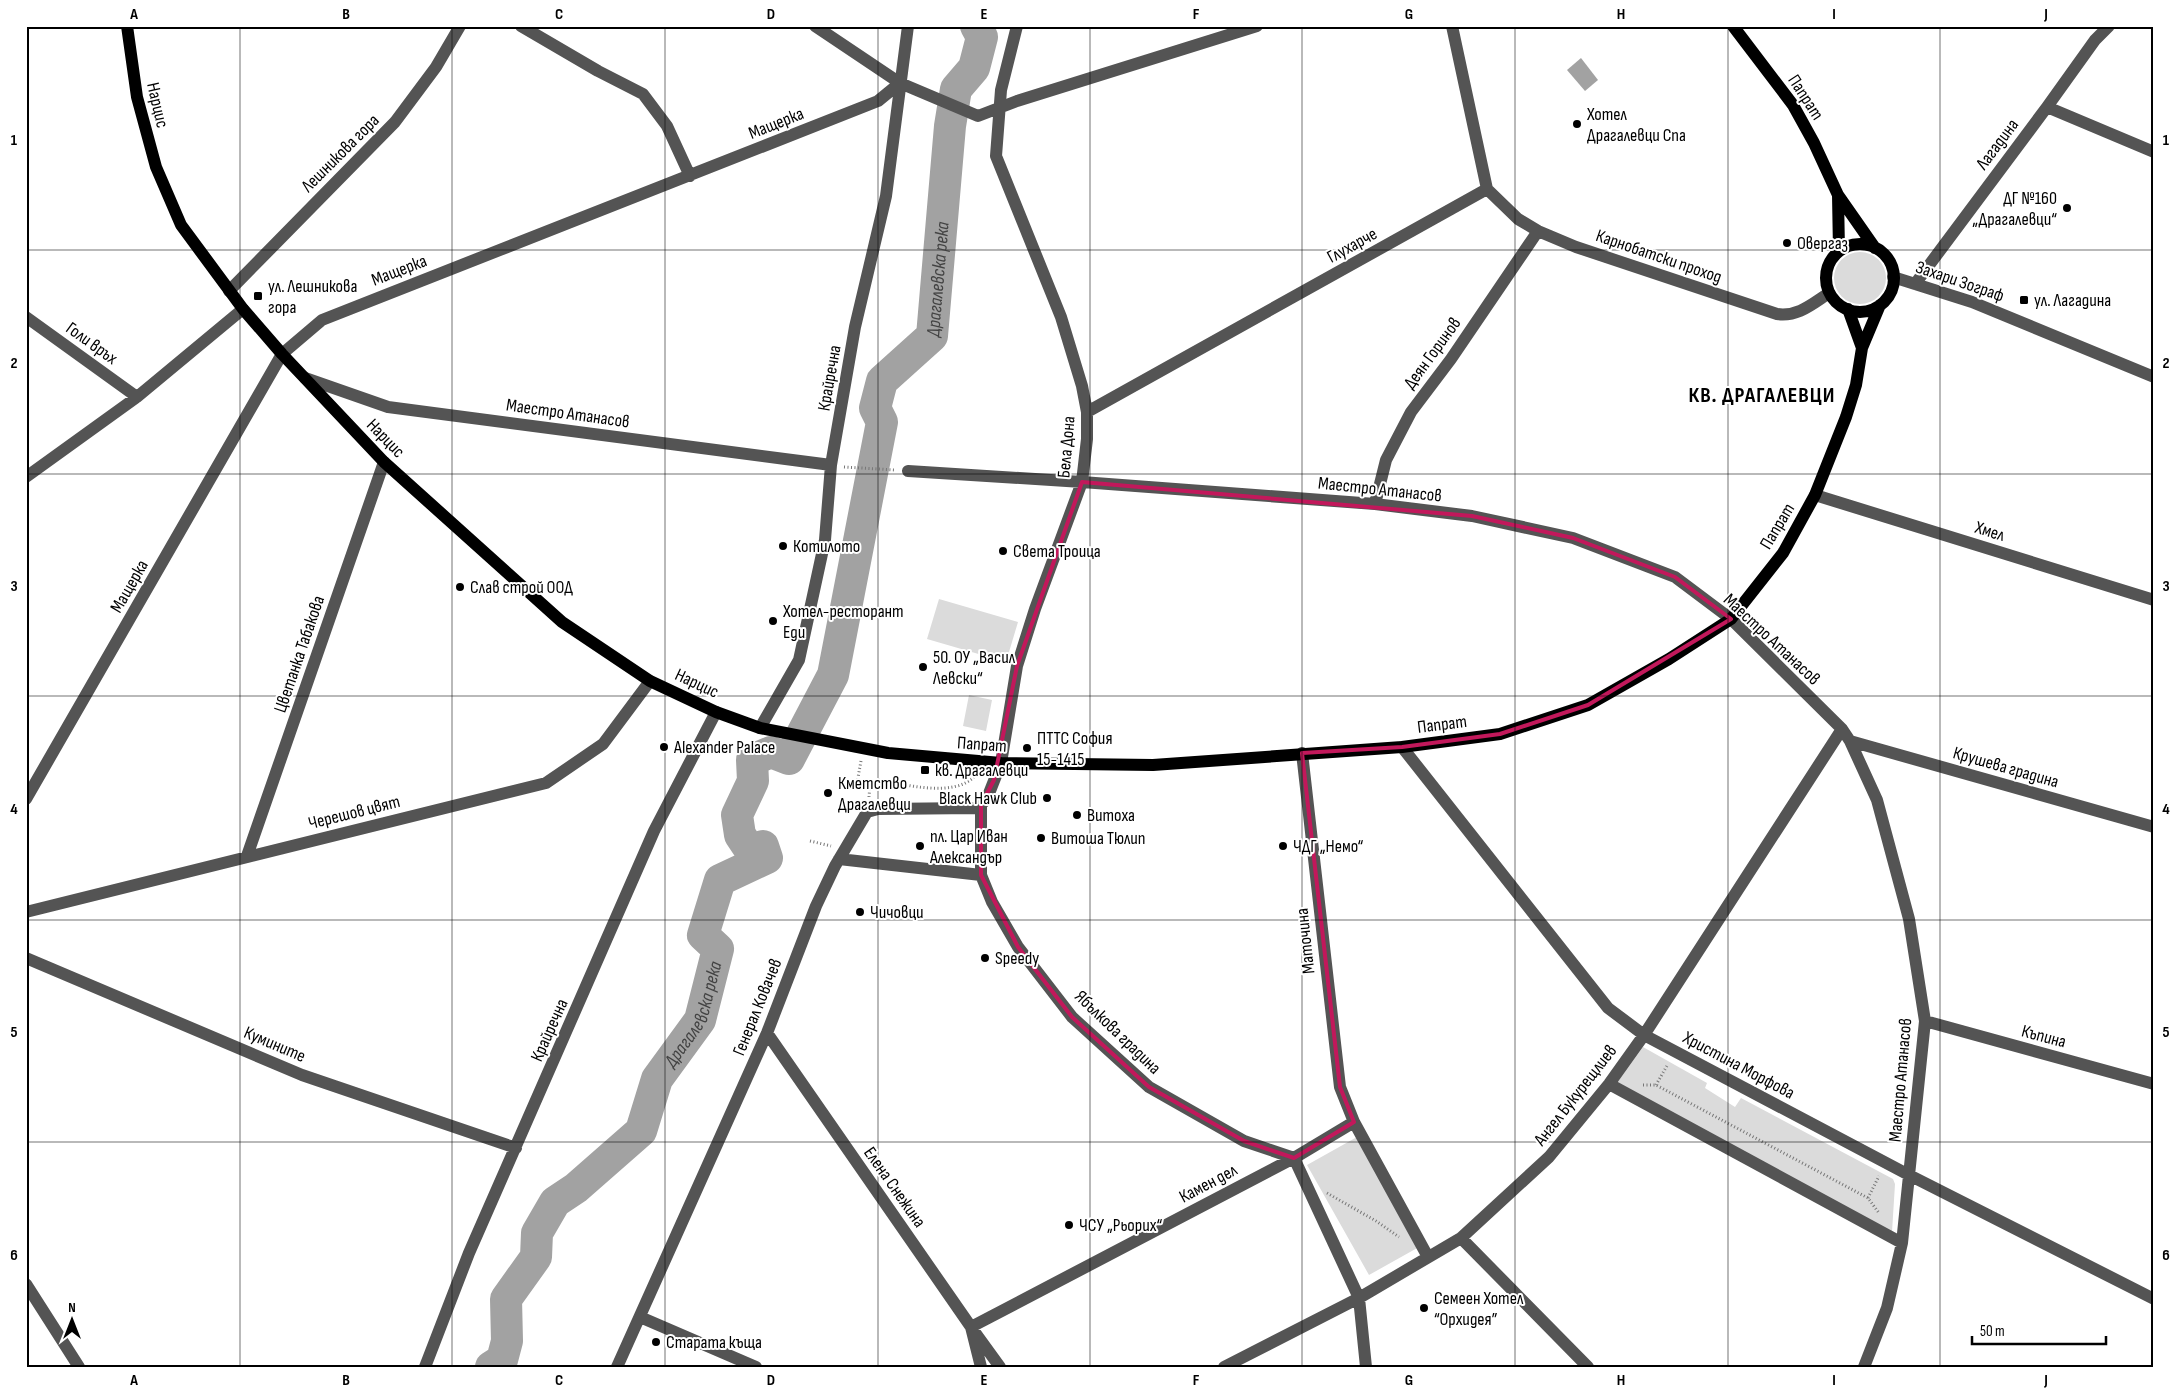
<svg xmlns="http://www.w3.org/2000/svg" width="2180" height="1393" viewBox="0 0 2180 1393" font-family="'Sofia Sans Condensed',sans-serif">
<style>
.green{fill:#dbdbdb}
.water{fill:#a2a2a2}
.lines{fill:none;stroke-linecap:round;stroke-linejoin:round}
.river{stroke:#a2a2a2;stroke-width:32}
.path{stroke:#767676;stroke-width:3;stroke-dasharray:1 2.5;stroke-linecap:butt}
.minor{stroke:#545454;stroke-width:12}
.major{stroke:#000;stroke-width:12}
.marked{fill:none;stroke:#c2185b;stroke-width:4;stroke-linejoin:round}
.grid{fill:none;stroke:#000;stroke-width:1;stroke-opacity:0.55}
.poi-dot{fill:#000;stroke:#fff;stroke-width:2}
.labels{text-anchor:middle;stroke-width:4;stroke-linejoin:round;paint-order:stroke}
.street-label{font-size:18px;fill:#000;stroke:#fff}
.poi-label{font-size:18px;fill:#000;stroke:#fff;text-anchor:start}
.water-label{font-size:19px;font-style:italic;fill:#434343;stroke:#fff}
.district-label{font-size:22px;font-weight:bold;letter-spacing:1px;fill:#000;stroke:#fff}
.neatline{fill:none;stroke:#000;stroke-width:2}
.grid-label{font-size:16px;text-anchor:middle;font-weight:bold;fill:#000}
</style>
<rect width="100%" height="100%" fill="#fff"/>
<path class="green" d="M1834 278a26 26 0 1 1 52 0a26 26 0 1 1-52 0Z
M939 599 1018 622 1006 662 927 639Z
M969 695 992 700 986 731 963 726Z
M1643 1047 1707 1083 1705 1088 1735 1107 1741 1098 1893 1179 1895 1184 1892 1232 1617 1083Z
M1357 1137 1419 1247 1369 1275 1307 1165Z"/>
<path class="water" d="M1581 58 1598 80 1585 91 1567 70Z"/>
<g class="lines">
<path class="river" id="s1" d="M491 1367 502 1360 507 1341 506 1299 536 1257 537 1233 555 1202 576 1188 641 1131 657 1079 700 1020 718 949 703 935 720 880 767 858 763 846 750 850 740 835 737 815 753 781 752 760 771 752 789 759 833 675 882 422 875 408 882 381 932 336 950 126 956 89 974 68 982 37 976 26"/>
<path class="path" d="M844 467 895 470
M861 761 857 783 870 785 878 780C904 784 952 798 974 777L971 776
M869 797 870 785
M810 841 831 846
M1643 1085H1656L1868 1198 1879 1213
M1656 1085 1668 1064
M1327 1193 1376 1221 1399 1237
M1868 1198 1879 1176"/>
<path class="minor" d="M521 26 598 71 643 94 667 126 690 176
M815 26 900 83 978 116 1017 101 1257 26
M2047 107 2154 152
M1487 189 1518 219 1538 231 1576 247 1777 314C1798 317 1812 304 1829 293
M1893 277 1972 302 2154 377
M1915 284 2047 107 2095 40 2109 26
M229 291 395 122 436 67 460 26
M26 317 137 397
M305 378 388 407 831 465
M1087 412 1487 189 1452 26
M908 471 1082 482 1375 504 1472 516 1573 538 1675 577 1731 619 1842 729 1850 741 1877 800 1909 919 1925 1021 1902 1243 1887 1308 1864 1367
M26 477 137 397 243 309
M1815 495 2154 600
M1375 504 1386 460 1411 412 1451 359 1538 231
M760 728 799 660 825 540 831 465 855 327 886 196 908 26
M1850 741 2154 827
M1402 747 1608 1008 1644 1035 1909 1175 2154 1299
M1302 753 1340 1087 1354 1122 1428 1257
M26 799 282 354 322 320 878 101 900 83
M981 805V875L992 902 1018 947 1072 1017 1149 1087 1244 1141 1294 1158 1359 1298 1366 1367
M247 856 384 462
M839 859 981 875
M26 912 546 783 603 744 650 681
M26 958 302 1075 516 1148
M1925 1021 2154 1084
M767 1033 971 1327 981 1367
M1609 1084 1902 1243
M1461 1238 1588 1367
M26 1284 79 1367
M640 1317 756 1367
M425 1367 469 1253 654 831 716 712
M617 1367 767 1033 816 906 835 866 867 812 878 809 976 808 985 801 988 796 1001 763 1017 666 1035 609 1082 482 1087 439V412L1082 386 1061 317 996 156 1001 90 1017 26
M1000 1367 971 1327 1294 1158 1354 1122
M1224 1367 1359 1298 1461 1238 1549 1157 1609 1084 1644 1035 1842 729"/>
<path class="major" d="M127 26 137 97 156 167 181 225 243 309 282 354 384 462 562 622 650 681 716 712 760 728 888 753 1001 763 1153 765 1402 747 1500 734 1588 705 1669 659 1731 619 1783 553 1815 495 1846 417 1856 385 1862 348 1880 305
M1733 26 1793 105 1814 143 1838 195 1875 248
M1838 195 1839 251
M1826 278a34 34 0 1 1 68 0a34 34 0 1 1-68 0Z
M1848 309 1862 348"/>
</g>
<path class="marked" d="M1082 482 1472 516 1573 538 1675 577 1731 619 1588 705 1500 734 1402 747 1302 753 1340 1087 1354 1122 1294 1158 1244 1141 1149 1087 1072 1017 1018 947 981 875V805L994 780 1017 666Z"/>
<path class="grid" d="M240 26V1367M452 26V1367M665 26V1367M878 26V1367M1090 26V1367M1302 26V1367M1515 26V1367M1728 26V1367M1940 26V1367M26 250H2154M26 474H2154M26 696H2154M26 920H2154M26 1142H2154"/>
<g class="poi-dot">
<circle cx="1577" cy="124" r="5"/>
<circle cx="2067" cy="208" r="5"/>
<circle cx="1787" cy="243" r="5"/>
<rect x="253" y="291" width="10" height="10" rx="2.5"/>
<rect x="2019" y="295" width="10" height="10" rx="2.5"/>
<circle cx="783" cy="546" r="5"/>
<circle cx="1003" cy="551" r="5"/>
<circle cx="460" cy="587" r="5"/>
<circle cx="773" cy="621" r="5"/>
<circle cx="923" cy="667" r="5"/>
<circle cx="664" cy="747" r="5"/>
<circle cx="1027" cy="748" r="5"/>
<rect x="920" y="765" width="10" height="10" rx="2.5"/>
<circle cx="828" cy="793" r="5"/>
<circle cx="1047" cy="798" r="5"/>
<circle cx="1077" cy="815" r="5"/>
<circle cx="1041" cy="838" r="5"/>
<circle cx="920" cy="846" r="5"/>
<circle cx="1283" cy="846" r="5"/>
<circle cx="860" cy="912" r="5"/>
<circle cx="985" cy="958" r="5"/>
<circle cx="1069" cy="1225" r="5"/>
<circle cx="1424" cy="1308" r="5"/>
<circle cx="656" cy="1342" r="5"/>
</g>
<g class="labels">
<g class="street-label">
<text transform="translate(1806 97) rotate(57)" y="6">Папрат</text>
<text transform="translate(158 105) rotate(77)" y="6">Нарцис</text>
<text transform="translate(776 123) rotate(-22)" y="6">Мащерка</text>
<text transform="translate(1997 144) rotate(-53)" y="6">Лагадина</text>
<text transform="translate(340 153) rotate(-45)" y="6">Лешникова гора</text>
<text transform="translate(1352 245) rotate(-29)" y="6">Глухарче</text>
<text transform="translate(1659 256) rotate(19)" y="6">Карнобатски проход</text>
<text transform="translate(399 270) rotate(-21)" y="6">Мащерка</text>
<text transform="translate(1960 281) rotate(19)" y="6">Захари Зограф</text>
<text transform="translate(92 343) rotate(36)" y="6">Голи връх</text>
<text transform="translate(1432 353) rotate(-54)" y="6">Деян Горинов</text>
<text transform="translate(829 378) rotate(-80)" y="6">Крайречна</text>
<text transform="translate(568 413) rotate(8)" y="6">Маестро Атанасов</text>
<text transform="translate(386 438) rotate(46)" y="6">Нарцис</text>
<text transform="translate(1066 447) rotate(-85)" y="6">Бела Дона</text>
<text transform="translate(1380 489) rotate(6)" y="6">Маестро Атанасов</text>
<text transform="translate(1777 526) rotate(-59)" y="6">Папрат</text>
<text transform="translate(1990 531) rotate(17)" y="6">Хмел</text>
<text transform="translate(129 586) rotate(-60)" y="6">Мащерка</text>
<text transform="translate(1772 639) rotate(43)" y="6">Маестро Атанасов</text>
<text transform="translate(299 654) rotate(-71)" y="6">Цветанка Табакова</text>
<text transform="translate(697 683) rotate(25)" y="6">Нарцис</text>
<text transform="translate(1442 724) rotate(-7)" y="6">Папрат</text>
<text transform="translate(982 744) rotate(4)" y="6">Папрат</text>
<text transform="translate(2006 767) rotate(16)" y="6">Крушева градина</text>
<text transform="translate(354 812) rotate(-14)" y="6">Черешов цвят</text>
<text transform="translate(1305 941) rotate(-96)" y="6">Маточина</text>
<text transform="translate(757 1007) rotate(-68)" y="6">Генерал Ковачев</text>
<text transform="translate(549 1030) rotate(-66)" y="6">Крайречна</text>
<text transform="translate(1118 1032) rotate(44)" y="6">Ябълкова градина</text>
<text transform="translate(2044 1036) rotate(15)" y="6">Къпина</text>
<text transform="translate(275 1044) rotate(23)" y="6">Кумините</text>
<text transform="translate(1739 1065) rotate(28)" y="6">Христина Морфова</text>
<text transform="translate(1900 1080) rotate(-85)" y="6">Маестро Атанасов</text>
<text transform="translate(1575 1095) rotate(-52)" y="6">Ангел Букурещлиев</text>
<text transform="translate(1208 1183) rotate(-28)" y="6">Камен дел</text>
<text transform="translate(895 1187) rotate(55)" y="6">Елена Снежина</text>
</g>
<g class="poi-label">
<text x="1587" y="120">Хотел<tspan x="1587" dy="21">Драгалевци Спа</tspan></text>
<text x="2057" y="204" text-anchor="end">ДГ №160<tspan x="2057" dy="21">„Драгалевци“</tspan></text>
<text x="1797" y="249">Овергаз</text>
<text x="268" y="292">ул. Лешникова<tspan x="268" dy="21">гора</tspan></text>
<text x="2034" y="306">ул. Лагадина</text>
<text x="793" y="552">Котилото</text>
<text x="1013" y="557">Света Троица</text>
<text x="470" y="593">Слав строй ООД</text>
<text x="783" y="617">Хотел-ресторант<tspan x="783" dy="21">Еди</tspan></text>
<text x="933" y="663">50. ОУ „Васил<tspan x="933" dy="21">Левски“</tspan></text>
<text x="1037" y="744">ПТТС София<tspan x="1037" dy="21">15-1415</tspan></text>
<text x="674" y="753">Alexander Palace</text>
<text x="935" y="776">кв. Драгалевци</text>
<text x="838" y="789">Кметство<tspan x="838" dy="21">Драгалевци</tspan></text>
<text x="1037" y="804" text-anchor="end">Black Hawk Club</text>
<text x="1087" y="821">Витоха</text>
<text x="930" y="842">пл. Цар Иван<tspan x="930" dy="21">Александър</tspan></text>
<text x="1051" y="844">Витоша Тюлип</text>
<text x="1293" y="852">ЧДГ „Немо“</text>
<text x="870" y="918">Чичовци</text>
<text x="995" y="964">Speedy</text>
<text x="1079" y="1231">ЧСУ „Рьорих“</text>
<text x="1434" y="1304">Семеен Хотел<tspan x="1434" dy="21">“Орхидея”</tspan></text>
<text x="666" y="1348">Старата къща</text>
</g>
<g class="water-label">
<text dy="7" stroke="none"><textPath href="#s1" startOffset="1312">Драгалевска река</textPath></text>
<text dy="7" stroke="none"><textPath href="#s1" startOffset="428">Драгалевска река</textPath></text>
</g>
<g class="district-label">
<text x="1762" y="402">КВ. ДРАГАЛЕВЦИ</text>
</g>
</g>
<rect width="2180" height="1393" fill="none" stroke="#ffffff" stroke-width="55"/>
<g transform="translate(72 1320)" stroke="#ffffff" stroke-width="4" paint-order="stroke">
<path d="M0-4L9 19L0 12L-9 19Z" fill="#000000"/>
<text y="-8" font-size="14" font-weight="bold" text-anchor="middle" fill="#000000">N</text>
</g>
<path d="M1972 1336v8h134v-8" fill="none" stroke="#000000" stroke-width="2.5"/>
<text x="1980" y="1336" font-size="15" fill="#000000" stroke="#ffffff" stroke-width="4" paint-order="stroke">50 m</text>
<rect x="28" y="28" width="2124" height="1338" class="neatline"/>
<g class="grid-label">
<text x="134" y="19">A</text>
<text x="346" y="19">B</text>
<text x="559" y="19">C</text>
<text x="771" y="19">D</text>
<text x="984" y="19">E</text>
<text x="1196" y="19">F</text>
<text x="1409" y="19">G</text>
<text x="1621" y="19">H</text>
<text x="1834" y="19">I</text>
<text x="2046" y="19">J</text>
<text x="14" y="145">1</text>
<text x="2166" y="145">1</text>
<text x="14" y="368">2</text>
<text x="2166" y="368">2</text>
<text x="14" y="591">3</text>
<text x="2166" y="591">3</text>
<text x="14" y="814">4</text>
<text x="2166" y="814">4</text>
<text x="14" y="1037">5</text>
<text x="2166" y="1037">5</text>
<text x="14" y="1260">6</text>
<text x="2166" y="1260">6</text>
<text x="134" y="1385">A</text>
<text x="346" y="1385">B</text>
<text x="559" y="1385">C</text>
<text x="771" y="1385">D</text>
<text x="984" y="1385">E</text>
<text x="1196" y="1385">F</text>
<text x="1409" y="1385">G</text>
<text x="1621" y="1385">H</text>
<text x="1834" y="1385">I</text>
<text x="2046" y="1385">J</text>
</g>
</svg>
